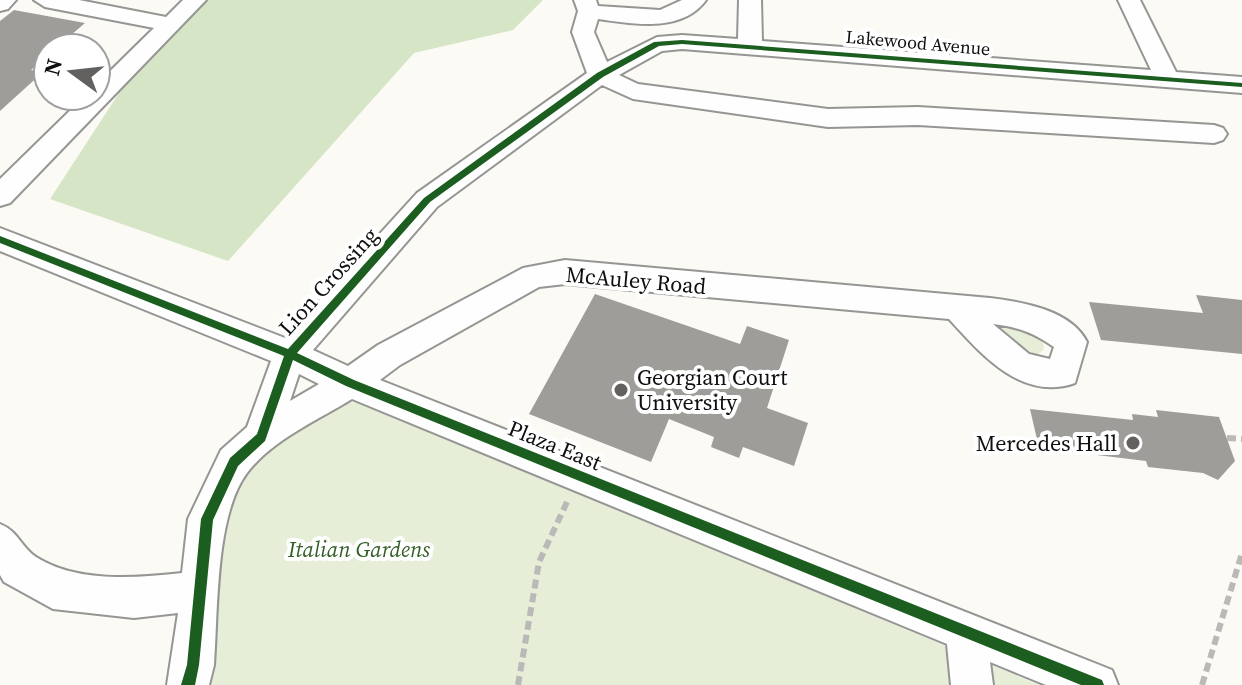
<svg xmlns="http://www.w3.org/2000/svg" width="1242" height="685" viewBox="0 0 1242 685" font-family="'Source Serif 4',serif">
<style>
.green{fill:#e6eed8}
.forest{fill:#d7e5c7}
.building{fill:#9f9d9a}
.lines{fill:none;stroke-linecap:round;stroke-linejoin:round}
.minor-casing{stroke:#959593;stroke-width:4}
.path{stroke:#b9b9b8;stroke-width:6;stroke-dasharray:9 5;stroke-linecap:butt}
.minor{fill:#fefefe;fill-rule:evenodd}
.cycleway-casing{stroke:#fff;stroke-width:5}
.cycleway{fill:#1b5e20;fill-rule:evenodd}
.poi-dot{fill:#626160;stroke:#fff;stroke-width:3}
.labels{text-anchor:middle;stroke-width:8;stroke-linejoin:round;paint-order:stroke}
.far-street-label{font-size:18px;fill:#0f0f0f;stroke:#fff}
.street-label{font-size:22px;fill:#0f0f0f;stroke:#fff}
.poi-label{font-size:22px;fill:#0f0f0f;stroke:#fff;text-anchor:start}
.park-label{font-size:22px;font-style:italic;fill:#345f27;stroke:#fff}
</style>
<rect width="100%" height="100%" fill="#fbfaf5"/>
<path class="green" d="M1002 324 1016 325 1042 337 1044 349 1035 357 1021 352 1001 335Z
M360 402 1039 685H208L222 522 227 502 254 461 282 433 333 404Z"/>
<path class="forest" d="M193 0H543L513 30 414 53 228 261 50 199 160 30Z"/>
<path class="building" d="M14 10 85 23 56 48H48V55L31 70 43 72 0 111V21Z
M595 294 740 344 747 326 789 340 767 408 808 423 794 466 743 447 739 458 711 447 714 437 669 419 651 462 529 414Z
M1196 295 1242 300V354L1101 340 1089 302 1203 313Z
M1030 409 1133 420 1132 414 1158 417 1156 410 1219 417 1235 461 1218 480 1203 473 1148 467 1146 461 1039 448Z"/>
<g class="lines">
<g class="minor-casing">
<path id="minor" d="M0 0H16L8 9 0 11Z
M34 0H79L166 17 183 0H206L10 203 0 206V179L85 96H96V85L154 28 45 7Z
M574 0H596L598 6 660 10 682 0H706C682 33 633 24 598 19L594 32 607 62 657 37 682 35 738 39 739 0H761L762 41 1151 70 1118 0H1140L1176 72 1242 77V93L682 49 662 51 619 75 638 84 828 109 918 107 1214 125 1223 128 1227 134 1223 140 1214 143 918 125 828 127 633 99 602 85 437 207 313 350 348 366 378 345 523 268 565 260 990 298C1023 302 1071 310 1087 342L1075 383C1022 402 981 354 949 319L565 284 539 287 400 365 380 380 1097 664 1112 670 1118 685H1046L990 662 993 685H951L947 644 352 399C318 420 272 440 247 473 215 516 218 611 214 665L209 685H167L178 613 134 618 53 609 4 582 0 575V524C18 531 21 547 36 557 77 583 135 578 182 573L188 519 221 450 247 427 271 361 0 251V228L285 338 417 193 587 73 572 32 578 11ZM993 324C1018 327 1034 333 1054 347L1050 359 1029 354ZM299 374 319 384 290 401Z"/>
</g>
<path class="path" d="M1227 438 1242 439
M518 685 539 562 567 502
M1202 685 1242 553"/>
<use href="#minor" class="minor"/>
<g class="cycleway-casing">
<path id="cycleway" d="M682 40 1242 83V87L682 44 659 46 603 77 430 202 297 353 354 380 1097 678 1102 680 1104 685H1081L346 386 293 360 265 441 238 466 213 520 199 665 195 685H181L187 665 201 519 230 458 257 434 284 356 0 243V236L288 349 424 198 597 73 654 42Z"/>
</g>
<use href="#cycleway" class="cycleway"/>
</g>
<g class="poi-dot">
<circle cx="621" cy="390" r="8"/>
<circle cx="1133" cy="443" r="8"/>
</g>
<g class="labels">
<g class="far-street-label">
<text transform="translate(918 43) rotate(5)" y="6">Lakewood Avenue</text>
</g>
<g class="street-label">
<text transform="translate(636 280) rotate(5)" y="8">McAuley Road</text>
<text transform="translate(328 281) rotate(-48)" y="8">Lion Crossing</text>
<text transform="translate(555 445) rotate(22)" y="8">Plaza East</text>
</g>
<g class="poi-label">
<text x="637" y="385">Georgian Court<tspan x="637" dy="25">University</tspan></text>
<text x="1117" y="451" text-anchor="end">Mercedes Hall</text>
</g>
<g class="park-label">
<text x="359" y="557">Italian Gardens</text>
</g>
</g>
<g transform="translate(72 72) rotate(285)"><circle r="38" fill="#ffffff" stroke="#9f9f9f" stroke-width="2"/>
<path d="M0-6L14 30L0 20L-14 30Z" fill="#626160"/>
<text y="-12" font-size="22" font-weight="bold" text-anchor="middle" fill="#0f0f0f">N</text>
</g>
</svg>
